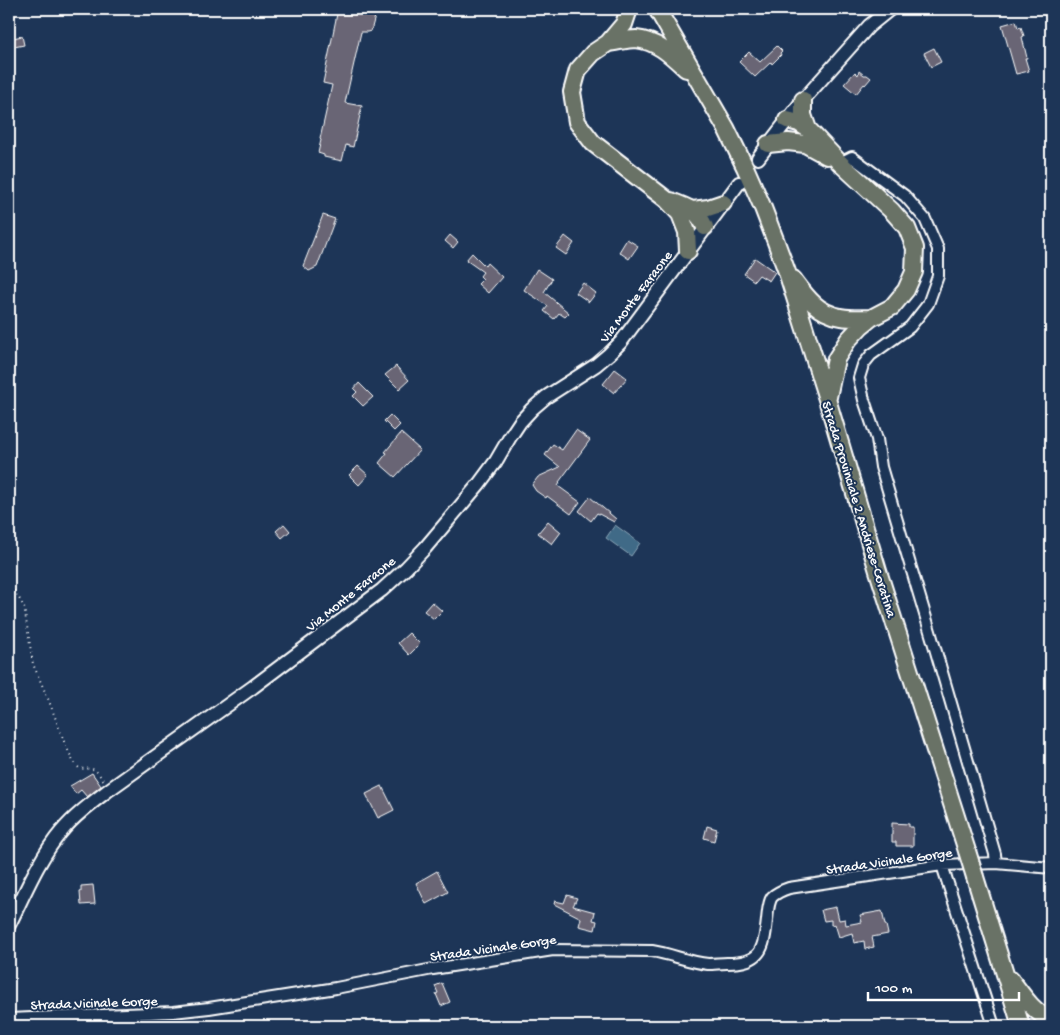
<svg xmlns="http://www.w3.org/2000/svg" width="1060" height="1035" viewBox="0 0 1060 1035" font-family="'Gochi Hand',sans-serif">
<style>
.water{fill:#406a87;stroke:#8ca6b7}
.building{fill:#696574;stroke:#fff}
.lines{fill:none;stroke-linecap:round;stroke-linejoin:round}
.minor-casing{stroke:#fff;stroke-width:14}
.tertiary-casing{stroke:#fff;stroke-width:16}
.primary-casing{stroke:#fff;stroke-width:20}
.path{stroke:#fff;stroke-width:2;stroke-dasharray:1 4;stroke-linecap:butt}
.minor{stroke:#1d3557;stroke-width:10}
.tertiary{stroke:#1d3557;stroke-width:12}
.primary{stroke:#697266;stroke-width:16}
.primary-bridge-casing{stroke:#fff;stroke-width:20;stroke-linecap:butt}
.primary-bridge{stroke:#697266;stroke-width:16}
.labels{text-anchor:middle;stroke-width:4;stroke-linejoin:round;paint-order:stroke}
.street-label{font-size:14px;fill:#fff;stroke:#1d3557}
</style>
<rect width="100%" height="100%" fill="#1d3557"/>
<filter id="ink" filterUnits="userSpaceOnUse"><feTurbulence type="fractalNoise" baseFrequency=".02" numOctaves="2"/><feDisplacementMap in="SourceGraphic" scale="10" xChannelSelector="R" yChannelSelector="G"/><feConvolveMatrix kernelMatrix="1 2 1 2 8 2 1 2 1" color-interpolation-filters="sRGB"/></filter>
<g filter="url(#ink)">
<path class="water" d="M615 525 640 543 631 556 606 538Z"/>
<path class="building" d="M338 9H377L371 31 367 32H361L345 103 362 106 353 147 346 145 342 161 324 157V155L318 153 321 140 320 139 332 85 323 83Z
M1016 21 1018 28 1021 27 1024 36 1022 37 1027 58H1025L1029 71 1016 74 1002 25Z
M22 36 24 45 9 48V39Z
M777 46 782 51 780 53 781 55 772 64 771 62 755 77 739 62 749 52 760 62Z
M934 48 941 62 931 67 924 53Z
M859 71 864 75H867L871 78 865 85 864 84 856 94 844 84 855 72 858 75Z
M323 215 335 219 317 267 309 271 303 266Z
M450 235 458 242 453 248 445 241Z
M565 236 574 243 566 255 556 248Z
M627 239 638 246 629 259 619 252Z
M472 253 485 266 487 263 502 277 488 293 478 284 483 279 480 276 483 272 466 260Z
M755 258 775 272 769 281 759 275 754 281 744 274Z
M537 269 552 279 544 292 569 313 565 317 559 313 554 319 544 311 548 306 524 290Z
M583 283 596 293 589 302 576 293Z
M396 366 409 380 399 389 385 375Z
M615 369 627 378 614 393 603 384Z
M359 383 373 397 363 406 353 396 357 392 354 389Z
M390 415 400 425 394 431 384 421Z
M576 430 590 440 559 482 560 483 558 486 580 502 571 514 547 496 546 498 536 491 532 485 538 477 560 467 545 455 553 444 562 450Z
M401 433 420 450 395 477 379 463 387 453 385 452Z
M358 466 368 475 359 485 349 475Z
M590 497 616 519 614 522 597 513 591 521 579 511Z
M548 521 561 532 552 544 538 533Z
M284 524 290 531 282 538 276 531Z
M432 602 442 611 434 619 424 611Z
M409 633 420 644 409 655 398 643Z
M92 773 101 786 87 797 81 790 76 794 70 786Z
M382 786 394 810 378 818 366 794Z
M892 823 909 824V827H913V846H896V842H892Z
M707 826 717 829 714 841 704 838Z
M437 871 448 892 426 904 416 883Z
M93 885 95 904 81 905 80 892H81V886Z
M567 895 577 898 573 906 595 912 593 920 597 921 595 930 579 926 581 918 554 904 555 901 564 903Z
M836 907 839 920 845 919 846 925 862 922 860 915 882 911 885 925H886L888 934 872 937 874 947 865 949 864 941 854 943 852 933 839 937 835 924 831 925V920L824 921 821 910Z
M442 983 450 1002 441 1006 436 994 438 993 435 986Z"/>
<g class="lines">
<g class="minor-casing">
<path id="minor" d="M840 163 852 157 905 196 925 219 938 249V276L928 304 910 327 871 355 863 365 859 378 864 400 877 439 881 467 932 638 995 854 996 863
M942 865 994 1026
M9 1019 173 1012 209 1008 336 988 433 969 553 950 652 951C671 954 689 962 708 964 714 964 721 963 727 963 761 963 764 950 767 920 768 912 768 903 772 897 777 892 783 890 789 888L942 865 996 863 1051 868"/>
</g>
<g class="tertiary-casing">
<path id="tertiary" d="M758 158 803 100 869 26 890 9
M9 925C24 895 39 858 61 832 75 815 93 802 110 789L253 687 382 590 406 568 425 548 479 484 496 461 510 437 520 422 532 409 546 397 596 365 609 354 621 342 739 183"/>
</g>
<g class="primary-casing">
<path id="primary" d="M629 9 624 24 608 43 593 53 578 70 572 92 577 122 593 143 667 200 680 214 687 232 688 251
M657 9 726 128 745 167 763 208 776 242 787 272 827 399 878 571 967 851
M608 43C617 42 627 39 636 39 657 41 671 55 686 69
M803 100V115L808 129
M787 120 799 123 808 129 840 163 892 211 907 228 915 248 914 272 906 290 892 307 871 318 861 326 848 340 836 359 828 397
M768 144 788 142 805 144 827 156
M671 201C688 208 697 209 705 227
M693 210 708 208 723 203
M793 279C799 287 806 297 814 304 830 319 851 319 871 318
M975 877 1021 1026
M1011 980C1023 996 1033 1012 1051 1020"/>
</g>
<path class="path" d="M9 590 15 591 24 607 33 664 49 701 65 744 74 763 80 769C96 768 94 768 104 781"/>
<use href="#minor" class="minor"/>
<use href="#tertiary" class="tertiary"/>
<use href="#primary" class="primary"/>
<g class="primary-bridge-casing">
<path id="primary-bridge" d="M967 851 975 877"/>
</g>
<use href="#primary-bridge" class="primary-bridge"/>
</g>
</g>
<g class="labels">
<g class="street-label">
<text transform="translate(635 296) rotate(-53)" y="5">Via Monte Faraone</text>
<text transform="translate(860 509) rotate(73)" y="5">Strada Provinciale 2 Andriese-Coratina</text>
<text transform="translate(350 593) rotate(-39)" y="5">Via Monte Faraone</text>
<text transform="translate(889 860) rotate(-8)" y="5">Strada Vicinale Gorge</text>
<text transform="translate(493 947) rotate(-8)" y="5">Strada Vicinale Gorge</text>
<text transform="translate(94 1002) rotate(-2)" y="5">Strada Vicinale Gorge</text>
</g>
</g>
<rect width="1060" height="1035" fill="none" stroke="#1d3557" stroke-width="30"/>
<rect x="15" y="15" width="1030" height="1005" fill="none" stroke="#fff" stroke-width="2" filter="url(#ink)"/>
<path d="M868 992v8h151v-8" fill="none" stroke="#ffffff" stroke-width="2.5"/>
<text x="875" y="992" font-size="15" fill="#ffffff" stroke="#1d3557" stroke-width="4" paint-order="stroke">100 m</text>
</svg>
